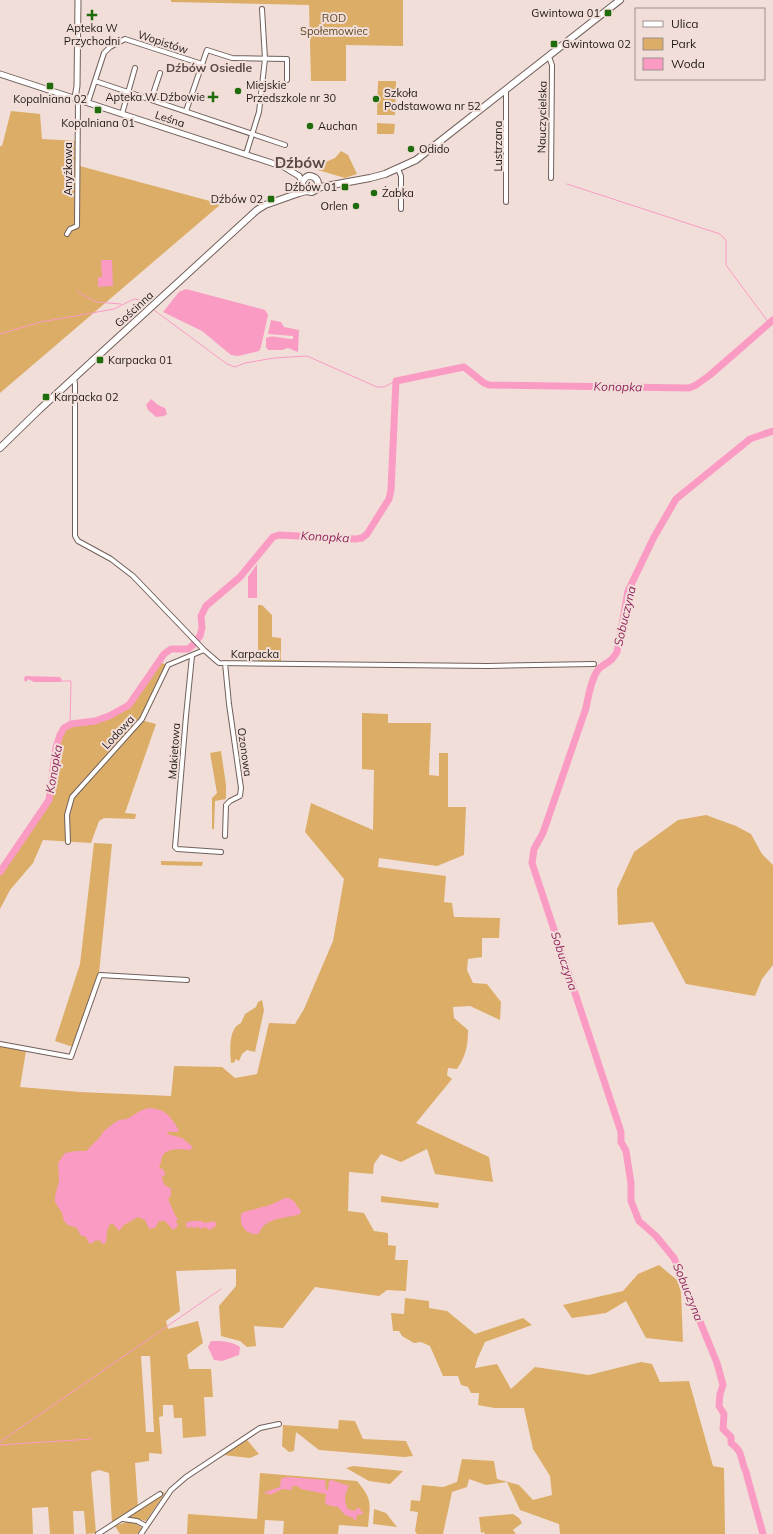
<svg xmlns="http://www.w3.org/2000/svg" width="773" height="1534" viewBox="0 0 773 1534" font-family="Mulish,sans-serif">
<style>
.green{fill:#dbad66;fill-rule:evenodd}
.water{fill:#fa9bc4}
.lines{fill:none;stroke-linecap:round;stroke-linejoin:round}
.stream{stroke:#fa9bc4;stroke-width:1}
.river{stroke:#fa9bc4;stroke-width:7}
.minor-casing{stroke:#71605b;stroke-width:6}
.tertiary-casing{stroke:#71605b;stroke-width:7}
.secondary-casing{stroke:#71605b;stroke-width:8}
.minor{stroke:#fff;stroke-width:4}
.tertiary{stroke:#fff;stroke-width:5}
.secondary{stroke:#fff;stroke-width:6}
.poi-dot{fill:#1f6c0d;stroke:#f2ded9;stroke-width:1.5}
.labels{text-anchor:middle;stroke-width:4;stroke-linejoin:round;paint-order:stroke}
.poi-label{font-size:11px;fill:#1f1816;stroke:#f2ded9;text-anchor:start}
.park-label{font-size:11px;fill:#604925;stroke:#f2ded9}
.street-label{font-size:11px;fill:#1f1816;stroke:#f2ded9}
.neighbourhood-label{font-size:12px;font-weight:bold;fill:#594945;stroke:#f2ded9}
.water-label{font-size:12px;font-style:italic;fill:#91255e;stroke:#f2ded9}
.district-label{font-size:15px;font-weight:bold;fill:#594945;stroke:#f2ded9}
</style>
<rect width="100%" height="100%" fill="#f2ded9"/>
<path class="green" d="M171 0H403V46L346 45V81H311L309 5 171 2Z
M378 81H396L395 115H377Z
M11 111 40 114 42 139 76 141V165L221 204 0 393V146H2Z
M377 123 395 124 394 134H377Z
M341 151 348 155 357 174 345 178 318 170 321 164 335 158Z
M258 605H262L272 615V637L281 638V661H258Z
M160 662 167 665 141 720 156 724 125 813 136 814 135 819 104 818 99 821 91 843 43 840 33 863 10 890 0 909V875L51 801 58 746 63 732 68 727 101 721 123 712 132 702Z
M362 713 388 714V723H431L429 775 439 776V753H448V807H466L464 855 437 866 379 858 378 867 446 876 444 902 452 903 454 917 500 918 499 938H482V957L468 959 467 970 473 983 487 984 501 1002 500 1020 470 1006 453 1007 454 1018 468 1030C468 1045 466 1056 457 1069L448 1068 447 1075 452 1079 416 1123 489 1157 493 1182 435 1174 427 1149 401 1162 381 1154 374 1164 373 1174 349 1172 348 1211 364 1213 374 1231 388 1233V1245L396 1246 395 1260H408L406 1291 387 1290 379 1296 315 1287 283 1328 254 1326 256 1346 247 1347 240 1341 221 1336 219 1306 236 1286V1269L176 1271 180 1311 166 1321 168 1329 198 1321 203 1343 187 1355 189 1369H211L213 1397H204L206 1436 183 1438 182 1418H174L173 1405H163V1416L159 1417 162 1454 149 1453V1461L135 1463 138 1507 112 1523 109 1473 99 1470 92 1472 91 1474 96 1533 86 1534 84 1511H73L74 1534H50L48 1507 32 1508 33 1534H0V1046L26 1051 20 1087 80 1092 171 1096 174 1066 222 1067 235 1078 257 1074 269 1023 295 1024 304 1009 333 941 344 879 305 832 311 803 373 830 374 770 362 769ZM141 1356H150L154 1432H146Z
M221 751 226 785V799L215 801 214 829H212V798L217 793 210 753Z
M706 815 736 826 751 834 762 854 773 865V965L762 979 755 996 686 984 653 922 618 925 617 889 634 852 678 820Z
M94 843 112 844 99 973 73 1047 55 1041 80 964Z
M161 861 203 862 202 866 161 865Z
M262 1000 264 1010 255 1052 247 1050 242 1054 239 1061 235 1059V1062L231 1063C230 1052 228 1028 241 1023L245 1014 256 1007 258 1002Z
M381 1196 439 1203 438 1208 381 1202Z
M659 1265 677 1280 681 1292 683 1342 646 1338 626 1301 606 1313 572 1318 563 1305 623 1291 638 1274Z
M405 1298 429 1301V1308L447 1311 475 1334 523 1318 532 1325 485 1342 477 1360 475 1368 497 1364 511 1389 535 1367 589 1375 641 1362 652 1364 660 1382 689 1381 713 1466 724 1468 725 1534H560L559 1524 520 1510 507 1482 486 1485 469 1479 467 1487 452 1492 443 1534H417L415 1531 418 1512 410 1511 411 1500 420 1501 422 1485 443 1487 457 1482 462 1459 494 1461 497 1479 519 1485 533 1500 552 1495 550 1476 533 1449 524 1408H494L478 1405 479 1393H471L468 1387 461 1385 458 1376H443L430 1346 421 1342 414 1343 402 1336 399 1331H393L391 1313 404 1314Z
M339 1420 355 1421 363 1439 406 1441 413 1456 404 1457 319 1450 296 1432 294 1451 289 1452 282 1446 283 1425 338 1429Z
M247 1440 259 1454 250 1458 223 1455Z
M353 1466 403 1471 390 1484 369 1481 346 1468Z
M260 1473 357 1481C373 1500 370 1503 368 1527L339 1525 338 1534H283L284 1521 265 1520 264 1534H187L188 1514 257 1519Z
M163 1492 165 1493 146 1521 129 1517 160 1496Z
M374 1509 386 1513 397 1527 373 1524Z
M513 1514 519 1518 522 1523 513 1530 516 1534H485L484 1532 481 1533 479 1517Z
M126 1522H134L142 1528 137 1534H120L115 1526Z"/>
<path class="water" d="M101 260H112L113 286 98 287V277H102Z
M186 289 265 310 268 315 261 347 259 351 238 356 231 355 202 331 163 312 179 292Z
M271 320 281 322 284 327 299 330 298 352 288 348 282 350H268L266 347V338C275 334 284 340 293 339V336L268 334Z
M151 399 158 405 165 408 167 414 164 416 156 417 148 410 146 405Z
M257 564V598H248V577Z
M25 676 60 677 62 680 61 682H34L28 679 26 682 24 680Z
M149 1108C166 1109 170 1116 179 1130L177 1132H168L167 1134 182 1138 193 1147 190 1150C179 1149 161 1147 161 1163L159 1165 160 1168 164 1170 165 1175 162 1177C163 1184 165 1187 171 1188V1195L168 1199 175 1215 178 1219 176 1221 178 1226 173 1230 165 1221H159L155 1228 149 1229 145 1220 138 1217 124 1225 119 1231 113 1224H110L107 1231 106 1243 103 1244 99 1240 95 1241 91 1244 89 1243 86 1237 80 1235 77 1228 68 1225 64 1221 62 1213 55 1202V1196L59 1181 58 1163 65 1153 76 1151H86L99 1138 104 1131 114 1123 119 1120 127 1119 142 1110Z
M285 1198H289L295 1202 296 1205 301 1211 300 1214C290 1218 275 1217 266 1224 262 1226 261 1231 258 1234 246 1235 239 1226 241 1214L244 1212 270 1205Z
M191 1221H202L204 1223 215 1221 216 1225 215 1227 209 1230 206 1227 200 1229 198 1226 196 1227 197 1228 189 1227 187 1229 186 1223Z
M211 1341C222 1341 231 1341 240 1347L239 1355 222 1361 214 1360 208 1347Z
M287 1477 325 1480 326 1490H328L329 1481 331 1480 349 1486C344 1497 344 1497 347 1508L352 1511 356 1510 358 1507 363 1513 362 1515 360 1514 356 1516 357 1519 355 1520 353 1518 345 1515 338 1507 327 1505 325 1503 326 1494 301 1489 297 1486H292V1490L282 1489 270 1495 268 1493 265 1494V1492L280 1487 281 1479Z"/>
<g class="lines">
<path class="stream" d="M567 184 720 234 726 240V265L769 323
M77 291 79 293 97 302 121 304
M154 310 227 364 235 367 245 363 274 358 307 356 377 387H384L396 381
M0 334 41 322 114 309 134 299 141 300 146 304
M62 681H71L70 725
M0 1442 221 1289
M0 1445 91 1439"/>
<path class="river" d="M0 872 49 800 56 747 60 735 64 728 71 724 95 721 109 716 129 705 164 654 171 649H188L193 645 200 636 202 628 201 616 206 606 240 577 273 537 279 535 356 539 362 538 367 534 389 499 391 490 396 381 464 367 484 383 489 385 689 388 696 385 710 375 773 320
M763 1534 747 1476C747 1472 745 1471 744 1467 740 1454 742 1452 731 1443V1437L723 1429 724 1414 719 1406 720 1394 723 1385 717 1363 674 1258 656 1236 639 1221 631 1201V1183L626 1151 621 1142V1132L532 863 534 849 543 833 586 708C588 698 592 673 601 667 609 661 611 662 617 652L628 591 654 537 676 499 750 439 773 431"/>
<g class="minor-casing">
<path id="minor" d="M549 57 552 65 551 178
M95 81 285 145
M151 100 160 73
M88 102 104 53 110 47 125 39 202 64
M186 111 207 50 232 58 287 59V80
M122 114 135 68
M246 154 259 112 265 59 262 9
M398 169 401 176V209
M506 202V90
M67 234 70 229 77 226 78 99
M74 378 75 384V536L78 541 111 559 133 576 204 650 219 663 488 666 594 664
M192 656 186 716 175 847 177 849 221 852
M225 663 229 704 241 788 240 796 230 801 226 805 225 836
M68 842 67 815 72 797 142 719 168 665 204 650
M0 1044 71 1057 100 975 187 980
M123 1519 137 1521 146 1526
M98 1534 160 1494
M141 1534 171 1490 186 1477 260 1428 279 1424"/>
</g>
<g class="tertiary-casing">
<path id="tertiary" d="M0 74 284 167 299 176 302 182
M75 98 77 86 78 0"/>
</g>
<g class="secondary-casing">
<path id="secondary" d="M306 191C300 186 301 180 308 176 316 176 320 181 317 188
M0 448 40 409 257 210 265 205 299 193 306 191 312 192 321 187 370 178 385 174 416 160 620 0"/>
</g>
<use href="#minor" class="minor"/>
<use href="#tertiary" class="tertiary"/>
<use href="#secondary" class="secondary"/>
</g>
<g class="poi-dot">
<rect x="604" y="9" width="8" height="8" rx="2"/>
<path d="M90 9h4v4h4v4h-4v4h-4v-4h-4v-4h4z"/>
<rect x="550" y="40" width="8" height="8" rx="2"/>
<rect x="46" y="82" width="8" height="8" rx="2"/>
<circle cx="238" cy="91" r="4"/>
<path d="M211 91h4v4h4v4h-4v4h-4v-4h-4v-4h4z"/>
<circle cx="376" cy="99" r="4"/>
<rect x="94" y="106" width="8" height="8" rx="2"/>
<circle cx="310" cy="126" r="4"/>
<circle cx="411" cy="149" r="4"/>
<rect x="341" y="183" width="8" height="8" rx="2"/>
<circle cx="374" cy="193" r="4"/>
<rect x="267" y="195" width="8" height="8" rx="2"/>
<circle cx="356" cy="206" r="4"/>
<rect x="96" y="356" width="8" height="8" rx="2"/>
<rect x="42" y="393" width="8" height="8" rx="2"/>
</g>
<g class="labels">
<g class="poi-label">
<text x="600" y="17" text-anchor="end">Gwintowa 01</text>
<text x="92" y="32" text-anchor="middle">Apteka W<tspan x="92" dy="13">Przychodni</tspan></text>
<text x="562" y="48">Gwintowa 02</text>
<text x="246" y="89">Miejskie<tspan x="246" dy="13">Przedszkole nr 30</tspan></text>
<text x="384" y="97">Szkoła<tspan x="384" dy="13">Podstawowa nr 52</tspan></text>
<text x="205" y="101" text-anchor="end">Apteka W Dźbowie</text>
<text x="50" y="103" text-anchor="middle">Kopalniana 02</text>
<text x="98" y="127" text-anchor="middle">Kopalniana 01</text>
<text x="318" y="130">Auchan</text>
<text x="419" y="153">Odido</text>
<text x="337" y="191" text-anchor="end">Dźbów 01</text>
<text x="382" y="197">Żabka</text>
<text x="263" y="203" text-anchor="end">Dźbów 02</text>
<text x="348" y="210" text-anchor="end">Orlen</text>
<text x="108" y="364">Karpacka 01</text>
<text x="54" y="401">Karpacka 02</text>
</g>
<g class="park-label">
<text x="334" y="22">ROD<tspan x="334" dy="13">Społemowiec</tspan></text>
</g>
<g class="street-label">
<text transform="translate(163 42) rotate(18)" y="4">Wopistów</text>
<text transform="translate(542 117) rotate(-89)" y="4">Nauczycielska</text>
<text transform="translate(170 119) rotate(18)" y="4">Leśna</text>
<text transform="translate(498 146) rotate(-90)" y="4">Lustrzana</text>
<text transform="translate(68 169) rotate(-90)" y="4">Anyżkowa</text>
<text transform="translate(134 309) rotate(-42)" y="4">Gościnna</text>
<text x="255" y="658">Karpacka</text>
<text transform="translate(118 732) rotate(-47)" y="4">Lodowa</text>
<text transform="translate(174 751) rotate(-86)" y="4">Makietowa</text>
<text transform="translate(245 752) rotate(82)" y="4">Ozonowa</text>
</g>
<g class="neighbourhood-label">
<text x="209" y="72">Dźbów Osiedle</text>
</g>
<g class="water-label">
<text transform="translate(618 387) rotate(1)" y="4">Konopka</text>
<text transform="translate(325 537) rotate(3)" y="4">Konopka</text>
<text transform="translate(625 616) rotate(-77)" y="4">Sobuczyna</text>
<text transform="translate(54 769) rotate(-80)" y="4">Konopka</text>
<text transform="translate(564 961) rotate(72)" y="4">Sobuczyna</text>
<text transform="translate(688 1292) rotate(68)" y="4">Sobuczyna</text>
</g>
<g class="district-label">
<text x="300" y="168">Dźbów</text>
</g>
</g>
<rect x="635" y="8" width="130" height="72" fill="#f2ded9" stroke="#9e8f8b"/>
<rect x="643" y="21" width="20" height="6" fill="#ffffff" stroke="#9e8f8b"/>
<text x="671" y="28" font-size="12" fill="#1f1816">Ulica</text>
<rect x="643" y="38" width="20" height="12" fill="#dbad66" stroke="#9e8f8b"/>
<text x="671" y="48" font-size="12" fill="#1f1816">Park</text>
<rect x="643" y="58" width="20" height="12" fill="#fa9bc4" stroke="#9e8f8b"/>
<text x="671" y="68" font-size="12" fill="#1f1816">Woda</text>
</svg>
